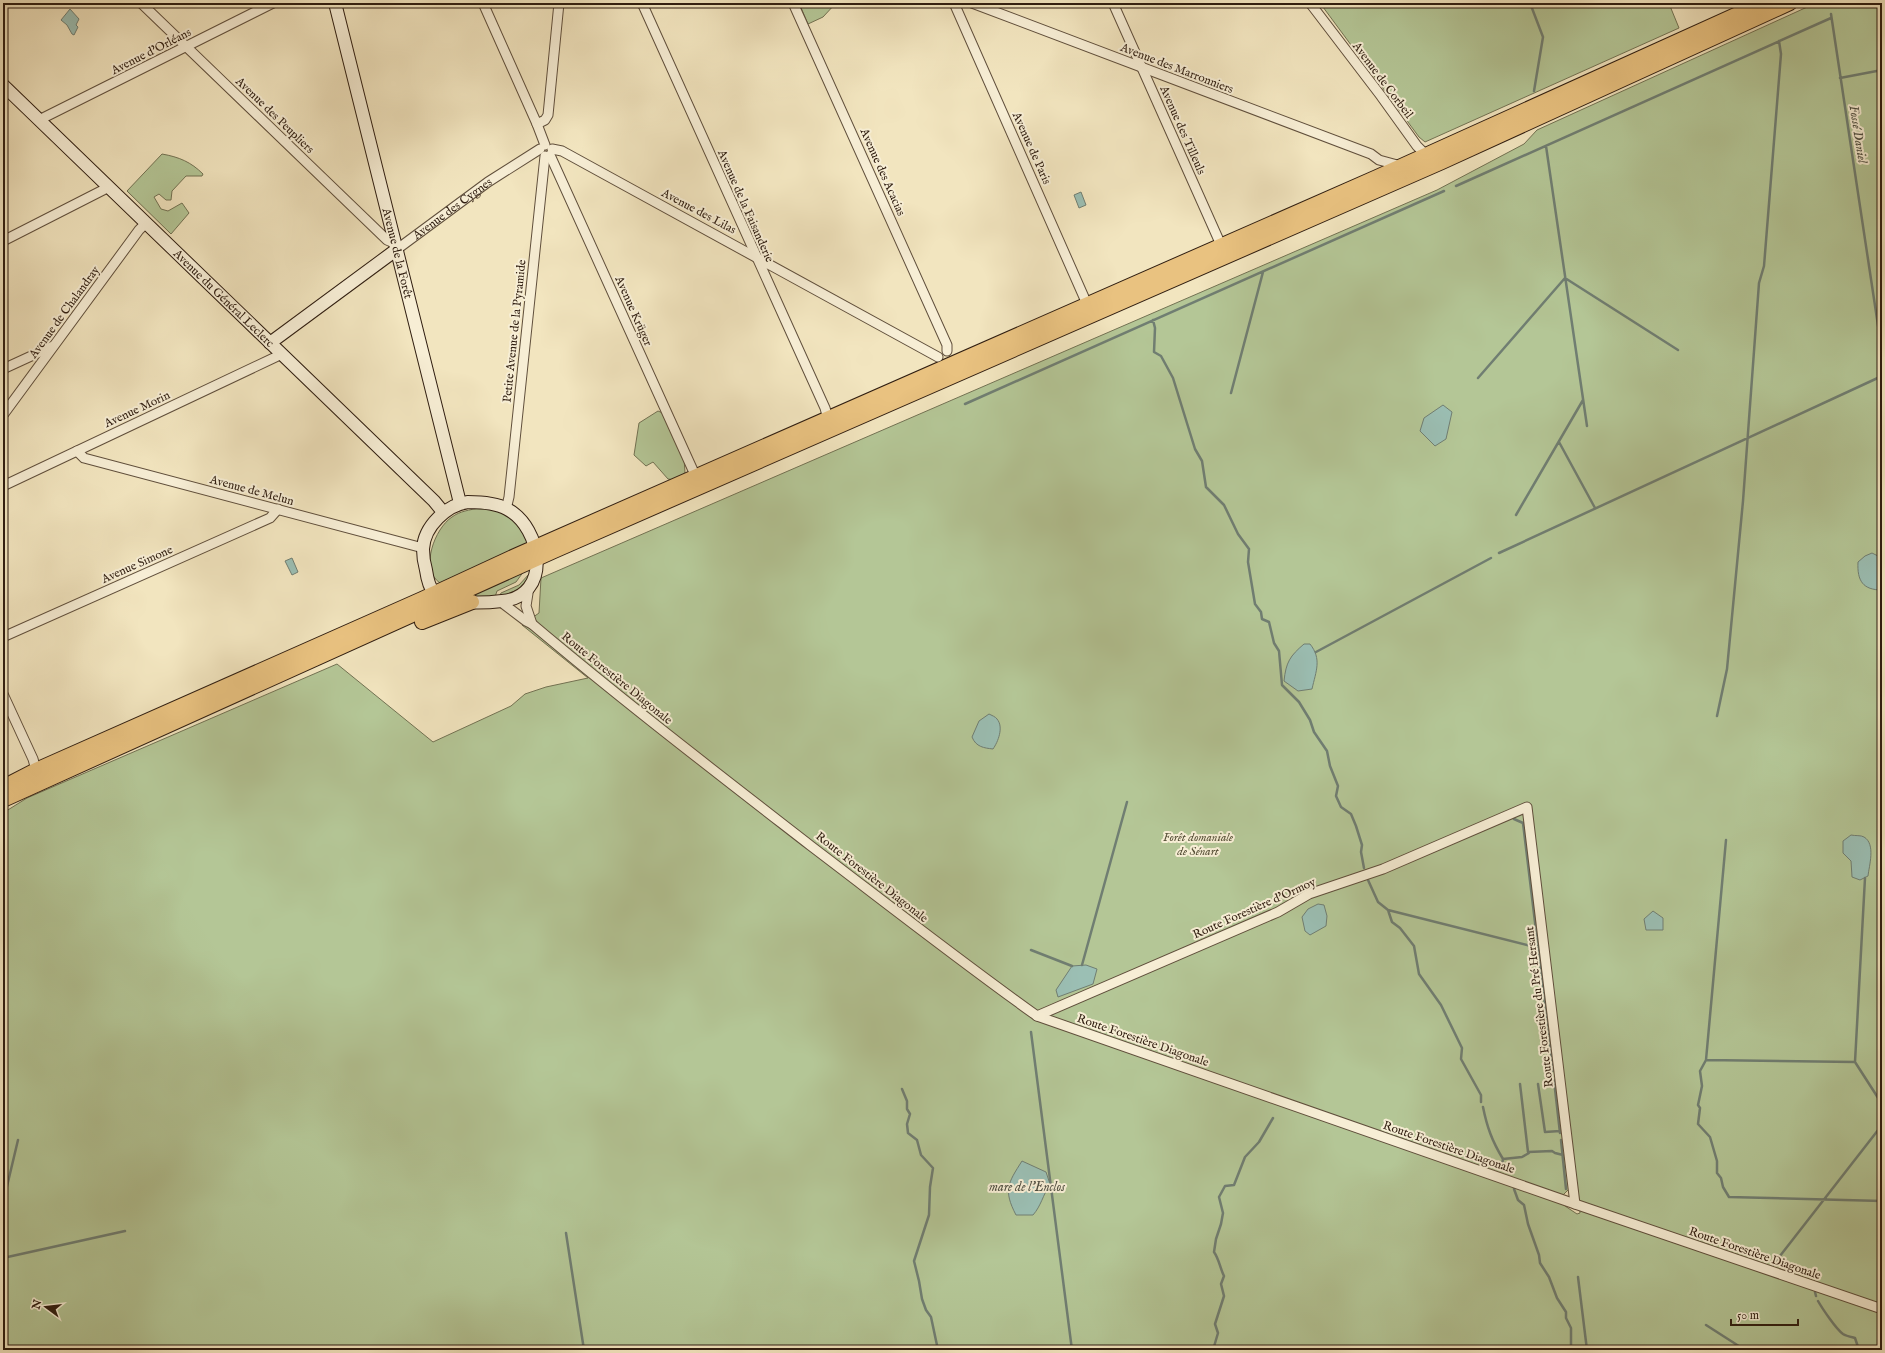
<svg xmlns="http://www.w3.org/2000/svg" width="1885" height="1353" viewBox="0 0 1885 1353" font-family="'IM FELL English',serif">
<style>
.green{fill:#b4c696;stroke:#727253;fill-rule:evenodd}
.water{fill:#9bbfb4;stroke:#707e72}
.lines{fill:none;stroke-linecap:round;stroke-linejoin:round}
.stream{stroke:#707e72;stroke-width:2.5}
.street-casing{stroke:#604f3c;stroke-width:11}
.secondary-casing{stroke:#2f1d10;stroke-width:14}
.primary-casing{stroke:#2f1d10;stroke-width:16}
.street{stroke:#f7eed5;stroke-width:9}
.secondary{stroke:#f7eed5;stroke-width:12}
.primary{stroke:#e9c280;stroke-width:14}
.labels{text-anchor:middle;stroke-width:4;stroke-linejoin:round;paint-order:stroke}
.street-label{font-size:12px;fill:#2f1d10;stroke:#f7eed5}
.park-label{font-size:12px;font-style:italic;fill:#575038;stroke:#f7eed5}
.water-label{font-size:13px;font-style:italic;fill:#4f4e41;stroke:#f7eed5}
</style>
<rect width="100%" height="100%" fill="#f2e5bf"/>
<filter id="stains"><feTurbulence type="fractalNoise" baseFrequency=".005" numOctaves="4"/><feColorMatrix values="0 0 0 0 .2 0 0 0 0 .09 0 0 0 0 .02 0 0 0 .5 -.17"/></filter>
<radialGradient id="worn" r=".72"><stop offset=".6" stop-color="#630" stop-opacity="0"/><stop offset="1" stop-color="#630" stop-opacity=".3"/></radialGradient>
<path class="green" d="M799 3H836L823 17 808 24Z
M1320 3H1672L1670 6 1679 28 1425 142 1419 137Z
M1816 3H1882V1350H3V813L27 798 337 664 433 742 511 706 525 694 546 687 588 678 522 625 539 613 541 578 1437 190 1524 144 1537 130ZM1572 1186H1574L1578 1190 1580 1213 1577 1214 1565 1206 1560 1198Z
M162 154C179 157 191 162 203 174L202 176H186L172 191 171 200H166L159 194 154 197 161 209 168 211 182 203 189 213 171 234 127 191Z
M658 411 665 414 683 442 685 473 675 480 668 479 653 462 646 466 634 455 639 423Z
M479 508C505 510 517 519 527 542L526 544 440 583C419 569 435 528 452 517 460 511 470 510 479 508Z
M524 571 516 582 497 591 495 597 463 598Z
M530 573C524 588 513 593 499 597L501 593 519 585Z"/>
<path class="water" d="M70 9 79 19 76 25 78 27 74 35 72 34 67 25 61 20Z
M1081 192 1086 205 1079 208 1074 195Z
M1443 405 1452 412 1446 439 1435 446 1420 431 1424 418Z
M1872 553 1880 557 1882 562V590C1863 590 1857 581 1858 562L1865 556Z
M292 558 298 572 292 575 285 561Z
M1304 644H1310C1322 659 1316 671 1312 689L1298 691 1284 681C1286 662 1290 656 1304 644Z
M989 714C991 715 996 717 997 719 1004 727 998 742 993 749 984 748 976 747 972 737L979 721Z
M1851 835C1855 836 1861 835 1864 837 1876 844 1869 866 1868 876L1860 880 1852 877 1851 861 1843 853V841Z
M1318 904 1324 905 1327 916 1326 926 1310 935 1305 931 1302 917 1308 909Z
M1653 911 1663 918V930H1646L1644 919Z
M1086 965 1097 969 1093 984 1058 997 1056 990 1072 966Z
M1022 1161 1046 1172 1050 1184C1043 1195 1041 1206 1033 1215H1016C1003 1190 1008 1183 1022 1161Z"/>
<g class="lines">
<path class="stream" d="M1530 3 1543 37 1534 91
M1831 14 1882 352
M1840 78 1882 70
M1546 146 1587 426
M1456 186 1831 18
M1153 320 1155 328 1154 352 1161 356 1173 378 1195 449 1202 461 1206 487 1224 505 1238 534 1249 549 1248 562 1255 604 1261 612 1262 619 1269 622 1274 643 1279 651 1282 685 1299 702 1310 720 1314 732 1327 751 1330 766 1338 786 1336 796 1341 807 1351 814 1356 826 1362 845 1361 852 1364 868
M1478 378 1565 278 1678 350
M1231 393 1263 272
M965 404 1444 191
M1559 442 1595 508
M1516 515 1583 400
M1499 553 1882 376
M1316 652 1491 558
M1717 716 1727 669 1743 501 1759 283 1764 266 1781 54 1779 41
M1514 819 1523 823 1553 1071
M1726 840 1706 1060 1855 1062
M1865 878 1855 1062 1882 1104
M1368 880 1378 902 1388 910 1392 922 1400 928 1414 946 1419 974 1441 1005 1462 1048 1461 1059 1481 1095V1102
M1388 910 1539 948
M1031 950 1072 966
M1082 965 1127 802
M1031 1032 1072 1350
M1706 1060 1700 1071 1702 1086 1698 1105 1700 1108 1698 1124 1710 1137 1717 1161V1173L1721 1178 1723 1187 1729 1197 1882 1201
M1554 1080 1560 1133
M1520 1084 1528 1152 1552 1151 1555 1153 1563 1155
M1538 1084 1545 1132 1560 1131
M902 1089 907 1101V1109L910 1114 907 1124 908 1133 917 1140 921 1155 933 1168 930 1187 929 1215 914 1261 919 1281 922 1299 926 1310 931 1317 938 1350
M1483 1107C1487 1127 1492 1141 1503 1159L1501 1170
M1561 1140 1566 1189
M1503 1159 1522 1157 1529 1153
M1514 1189 1518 1200 1524 1205 1528 1224 1539 1255 1540 1263 1549 1277 1557 1298 1566 1312V1318L1571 1328V1350
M3 1203 18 1140
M566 1233 584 1350
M3 1258 125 1231
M1773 1265 1882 1125
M1578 1277 1587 1350
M1815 1292 1816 1296
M1818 1301C1822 1308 1836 1329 1843 1334 1846 1336 1851 1337 1855 1338L1859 1350
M1706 1325 1745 1350
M1213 1350 1218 1333 1215 1324 1224 1296 1221 1284 1224 1276C1220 1268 1219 1259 1214 1252L1216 1239 1221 1224 1223 1213 1219 1197 1225 1186 1234 1185 1245 1157 1259 1142 1273 1118"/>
<g class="street-casing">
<g id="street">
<path d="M141 3 387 240 394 243"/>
<path d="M483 3 537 124 545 145"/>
<path d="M642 3 825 408 828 419"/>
<path d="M793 3 947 345V351"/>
<path d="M954 3 1087 304"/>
<path d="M972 3 1371 154 1379 160 1401 166"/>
<path d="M1113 3 1221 245"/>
<path d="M1310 3 1381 96 1417 146 1428 157"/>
<path d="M39 120 273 3"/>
<path d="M537 124 545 120 548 115 559 3"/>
<path d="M552 149 562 151 938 357"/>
<path d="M550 155 696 477"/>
<path d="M3 241 109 187"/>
<path id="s1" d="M396 250 488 182 540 149"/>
<path d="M3 369 53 346"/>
<path d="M3 415 139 230 146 223"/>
<path d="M77 451 84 458 423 548"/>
<path d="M3 486 282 354"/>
<path d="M506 509 509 497 545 156"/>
<path d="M529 587 526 606 532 624"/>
<path d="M501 602 526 621 532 624C622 700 717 773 811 846 886 903 960 961 1037 1016L1575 1204 1882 1309"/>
<path d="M3 637 270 518 278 509"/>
<path d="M3 694 33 759 36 770"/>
<path d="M1037 1016 1278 912 1309 894 1383 869 1527 807 1575 1204"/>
</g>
</g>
<g class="secondary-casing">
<g id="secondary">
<path id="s2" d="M335 3 460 503"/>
<path id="s3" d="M3 85 434 501 443 512"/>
<path d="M270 343 396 250"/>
<path d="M468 502C481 502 496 503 507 509 543 528 552 597 502 601 486 603 445 605 434 593 429 587 427 577 426 570 424 563 423 556 423 549 424 526 447 505 468 502Z"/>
</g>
</g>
<g class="primary-casing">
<path id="primary" d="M422 622 472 602
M3 787 36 770 422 599 517 555 1377 177 1762 3
M3 800 554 551 1442 162 1790 3"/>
</g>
<use href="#street" class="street"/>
<use href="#secondary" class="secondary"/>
<use href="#primary" class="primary"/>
</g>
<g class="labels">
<g class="street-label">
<text transform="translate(151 51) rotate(-27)" y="4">Avenue d'Orléans</text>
<text transform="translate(1177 68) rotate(21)" y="4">Avenue des Marronniers</text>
<text transform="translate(1383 80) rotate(53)" y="4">Avenue de Corbeil</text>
<text transform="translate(275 115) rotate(44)" y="4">Avenue des Peupliers</text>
<text transform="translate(1183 130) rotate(66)" y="4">Avenue des Tilleuls</text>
<text transform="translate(1032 148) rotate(66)" y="4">Avenue de Paris</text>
<text transform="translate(883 172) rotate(66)" y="4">Avenue des Acacias</text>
<text transform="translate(746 206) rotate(66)" y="4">Avenue de la Faisanderie</text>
<text dy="4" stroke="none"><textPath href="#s1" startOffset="70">Avenue des Cygnes</textPath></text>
<text transform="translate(699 211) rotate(28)" y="4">Avenue des Lilas</text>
<text dy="4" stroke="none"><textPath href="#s2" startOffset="258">Avenue de la Forêt</textPath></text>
<text dy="4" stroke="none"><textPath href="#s3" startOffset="307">Avenue du Général Leclerc</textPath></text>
<text transform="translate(634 311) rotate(66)" y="4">Avenue Krüger</text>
<text transform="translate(64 312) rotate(-54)" y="4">Avenue de Chalandray</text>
<text transform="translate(514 331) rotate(-84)" y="4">Petite Avenue de la Pyramide</text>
<text transform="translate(137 409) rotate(-25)" y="4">Avenue Morin</text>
<text transform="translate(252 490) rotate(15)" y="4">Avenue de Melun</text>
<text transform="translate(137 564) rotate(-24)" y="4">Avenue Simone</text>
<text transform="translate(617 678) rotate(39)" y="4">Route Forestière Diagonale</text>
<text transform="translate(872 877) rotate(38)" y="4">Route Forestière Diagonale</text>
<text transform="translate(1254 908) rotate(-24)" y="4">Route Forestière d'Ormoy</text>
<text transform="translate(1539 1007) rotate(-97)" y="4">Route Forestière du Pré Hersant</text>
<text transform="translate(1143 1040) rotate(19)" y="4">Route Forestière Diagonale</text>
<text transform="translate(1449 1147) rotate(19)" y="4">Route Forestière Diagonale</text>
<text transform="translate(1755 1253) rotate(19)" y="4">Route Forestière Diagonale</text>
</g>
<g class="park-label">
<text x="1198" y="841">Forêt domaniale<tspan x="1198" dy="14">de Sénart</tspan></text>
</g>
<g class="water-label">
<text transform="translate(1859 134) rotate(81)" y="5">Fossé Daniel</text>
<text x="1027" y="1191">mare de l’Enclos</text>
</g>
</g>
<rect width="1885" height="1353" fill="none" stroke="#f2e5bf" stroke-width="16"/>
<rect x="4" y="4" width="1877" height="1345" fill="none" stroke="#2f1d10" stroke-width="2"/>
<rect x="8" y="8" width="1869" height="1337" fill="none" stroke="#2f1d10"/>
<g transform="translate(46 1307) rotate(285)" stroke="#f7eed5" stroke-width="3" paint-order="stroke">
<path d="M0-3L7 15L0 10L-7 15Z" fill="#2f1d10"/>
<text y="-6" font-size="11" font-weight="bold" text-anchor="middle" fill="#2f1d10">N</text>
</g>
<path d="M1731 1319v6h67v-6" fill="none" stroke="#2f1d10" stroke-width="2"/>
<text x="1737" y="1319" font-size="12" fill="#2f1d10" stroke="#f7eed5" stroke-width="3" paint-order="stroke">50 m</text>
<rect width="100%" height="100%" filter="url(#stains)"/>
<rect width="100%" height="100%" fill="url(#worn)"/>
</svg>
